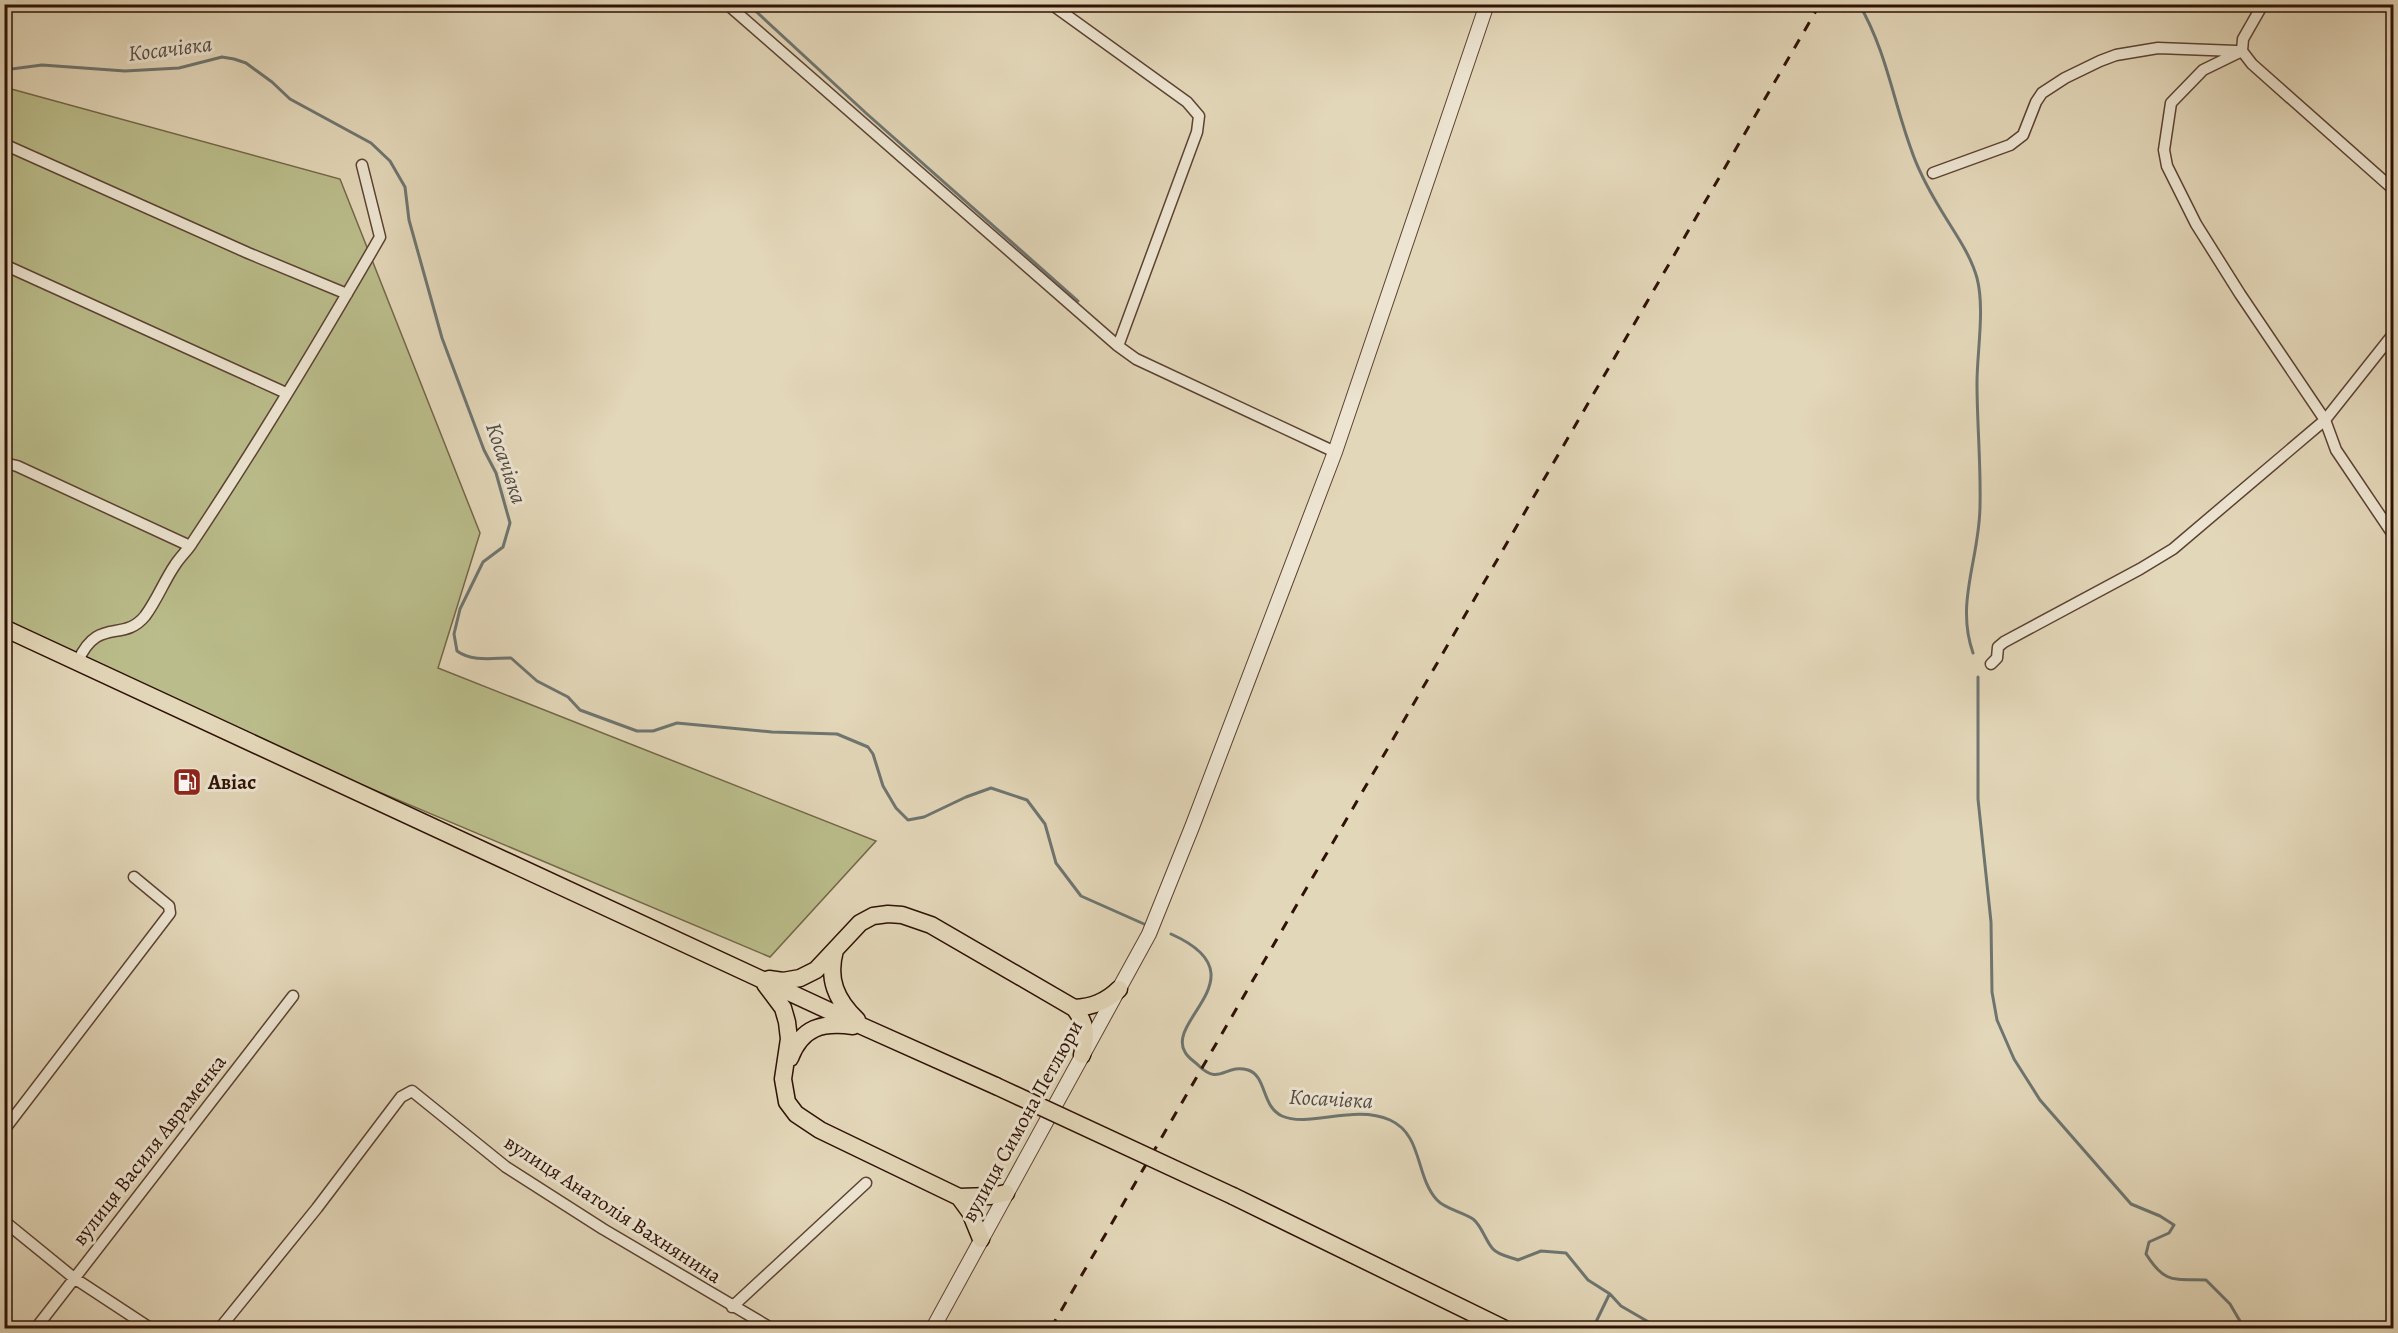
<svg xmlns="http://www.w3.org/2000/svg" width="2398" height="1333" viewBox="0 0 2398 1333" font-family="Alegreya,serif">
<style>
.green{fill:#babd8b;stroke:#746748;stroke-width:1.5}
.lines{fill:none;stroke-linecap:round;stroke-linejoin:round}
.stream{stroke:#6e7570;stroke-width:3}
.minor-casing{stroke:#5c4232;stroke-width:13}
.tertiary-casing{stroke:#5c4232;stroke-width:16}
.primary-casing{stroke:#2f1105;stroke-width:19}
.minor{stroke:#ede5d2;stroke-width:10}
.tertiary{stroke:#ede5d2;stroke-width:14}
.primary{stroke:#e3d7b9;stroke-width:16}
.rail{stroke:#2f1105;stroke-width:3;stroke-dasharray:10 10;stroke-linecap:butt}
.primary-bridge-casing{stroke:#2f1105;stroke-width:19;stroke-linecap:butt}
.primary-bridge{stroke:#e3d7b9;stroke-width:16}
.labels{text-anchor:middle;stroke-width:6;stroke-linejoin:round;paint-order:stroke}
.poi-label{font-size:21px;font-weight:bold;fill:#2f1105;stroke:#ede5d2;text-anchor:start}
.street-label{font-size:21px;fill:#2f1105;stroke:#ede5d2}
.water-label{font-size:22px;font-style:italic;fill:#544b44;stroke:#ede5d2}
</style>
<rect width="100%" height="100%" fill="#e3d7b9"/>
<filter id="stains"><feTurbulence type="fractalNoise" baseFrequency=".00333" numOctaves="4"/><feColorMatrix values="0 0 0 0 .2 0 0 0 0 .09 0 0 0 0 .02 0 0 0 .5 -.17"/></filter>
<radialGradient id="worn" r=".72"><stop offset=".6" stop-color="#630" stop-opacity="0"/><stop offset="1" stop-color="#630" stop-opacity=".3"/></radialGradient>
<path class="green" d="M4 87 340 179 480 533 438 668 876 841 770 957 5 634Z"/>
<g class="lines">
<path class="stream" d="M748 4 867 114 1078 301
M1859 4C1886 50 1893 100 1911 149 1918 170 1930 192 1941 210 1954 232 1970 253 1977 278 1985 309 1977 351 1977 383 1977 424 1981 464 1980 505 1980 558 1955 602 1973 653
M4 70 42 65 125 71 179 68 222 57 234 59 246 63 272 82 290 99 371 143 390 161 405 187 409 220 442 338 484 450 496 473 510 523 503 547 483 562 460 609 454 634 457 651C472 662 493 658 511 658L537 681 568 697 580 710 637 731H653L677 723 772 732 837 734 868 747 873 754 883 786 896 808 908 820 924 817 966 797 991 788 1027 800 1045 824 1056 863 1081 896 1144 924
M1978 677V799L1991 922 1992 992 1997 1020 2014 1059 2040 1100 2131 1204 2160 1216 2174 1225 2169 1233 2149 1242 2146 1254C2165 1284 2173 1279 2206 1280L2230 1304 2244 1328
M1171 934C1263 975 1165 1020 1185 1052 1188 1058 1194 1061 1198 1065 1220 1087 1225 1063 1248 1070 1267 1076 1261 1106 1282 1116 1309 1128 1354 1104 1390 1120 1423 1135 1415 1176 1437 1200 1445 1209 1463 1212 1473 1219 1482 1226 1485 1240 1493 1249 1498 1255 1510 1257 1518 1260L1541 1251 1566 1253 1588 1280 1610 1294 1621 1306 1659 1328
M1593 1328 1609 1295"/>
<g class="minor-casing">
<path id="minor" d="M727 4 1118 346 1136 359 1335 452
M1051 4 1187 102 1199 116 1197 132 1118 346
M2263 4 2243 39 2242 51 2252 64 2394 190
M4 144 248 253 347 294
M1933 173 2010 145 2023 135 2036 102 2042 93 2065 78 2100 61 2116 55 2158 48 2236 51
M4 265 286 393
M2394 333 2325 420 2336 450 2394 536
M4 463 17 466 190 546
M78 661C98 616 123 643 145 616 157 600 164 581 175 565 180 557 187 551 192 543 258 444 320 341 380 237L362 165
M1991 664 1997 658 1998 647 2004 642 2140 569 2173 549 2325 420 2240 294 2196 224 2167 166 2164 150 2171 103 2203 70 2242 51
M4 1130 170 913 169 906 134 877
M4 1221 74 1278 150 1328
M732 1307 866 1183
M36 1328 293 996
M220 1328 317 1208 401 1097 412 1091 506 1167 603 1229 771 1328"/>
</g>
<g class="tertiary-casing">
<path id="tertiary" d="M933 1328 1149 934 1192 827 1335 452 1487 4"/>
</g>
<g class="primary-casing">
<path id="primary" d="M4 628 864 1027 996 1086
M835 950C827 979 836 1000 857 1020
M769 979 783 981 800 978 816 970 860 923 873 916 888 914 902 915 931 925 1074 1008C1087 1024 1087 1035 1082 1055
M765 984 783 1008 787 1022 789 1039 783 1079 787 1102 796 1114 820 1130 959 1197 991 1196 1006 1193
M1074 1008C1092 1007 1106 1002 1119 989
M790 1058C802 1027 822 1022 853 1026
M1233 1196 1503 1328
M959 1197 970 1212 981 1239"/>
</g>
<use href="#minor" class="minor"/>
<use href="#tertiary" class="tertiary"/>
<use href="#primary" class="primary"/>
<path class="rail" d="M1051 1328 1820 4"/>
<g class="primary-bridge-casing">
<path id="primary-bridge" d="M996 1086 1233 1196"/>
</g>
<use href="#primary-bridge" class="primary-bridge"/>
</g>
<defs>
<g id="fuel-square" transform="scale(1.5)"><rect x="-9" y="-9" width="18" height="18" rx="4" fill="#8f2418" stroke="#ede5d2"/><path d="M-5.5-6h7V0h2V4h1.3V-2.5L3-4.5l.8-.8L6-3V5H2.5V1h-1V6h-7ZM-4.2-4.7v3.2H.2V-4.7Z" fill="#fff"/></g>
</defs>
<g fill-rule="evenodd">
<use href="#fuel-square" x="187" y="782"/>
</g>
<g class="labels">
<g class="poi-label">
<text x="208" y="789">Авіас</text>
</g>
<g class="street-label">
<text transform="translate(1022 1121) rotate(-61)" y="7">вулиця Симона Петлюри</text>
<text transform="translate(149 1150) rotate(-52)" y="7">вулиця Василя Авраменка</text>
<text transform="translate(613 1209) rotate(33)" y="7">вулиця Анатолія Вахнянина</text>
</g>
<g class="water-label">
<text transform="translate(170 48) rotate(-7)" y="8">Косачівка</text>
<text transform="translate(507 463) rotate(71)" y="8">Косачівка</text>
<text transform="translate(1331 1098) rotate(3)" y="8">Косачівка</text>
</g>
</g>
<rect width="2398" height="1333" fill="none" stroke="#e3d7b9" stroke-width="24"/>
<rect x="6" y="6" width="2386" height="1321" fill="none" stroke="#2f1105" stroke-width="3"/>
<rect x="12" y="12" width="2374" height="1309" fill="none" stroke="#2f1105" stroke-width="1.5"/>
<rect width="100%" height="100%" filter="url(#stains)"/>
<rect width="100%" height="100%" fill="url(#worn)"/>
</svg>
